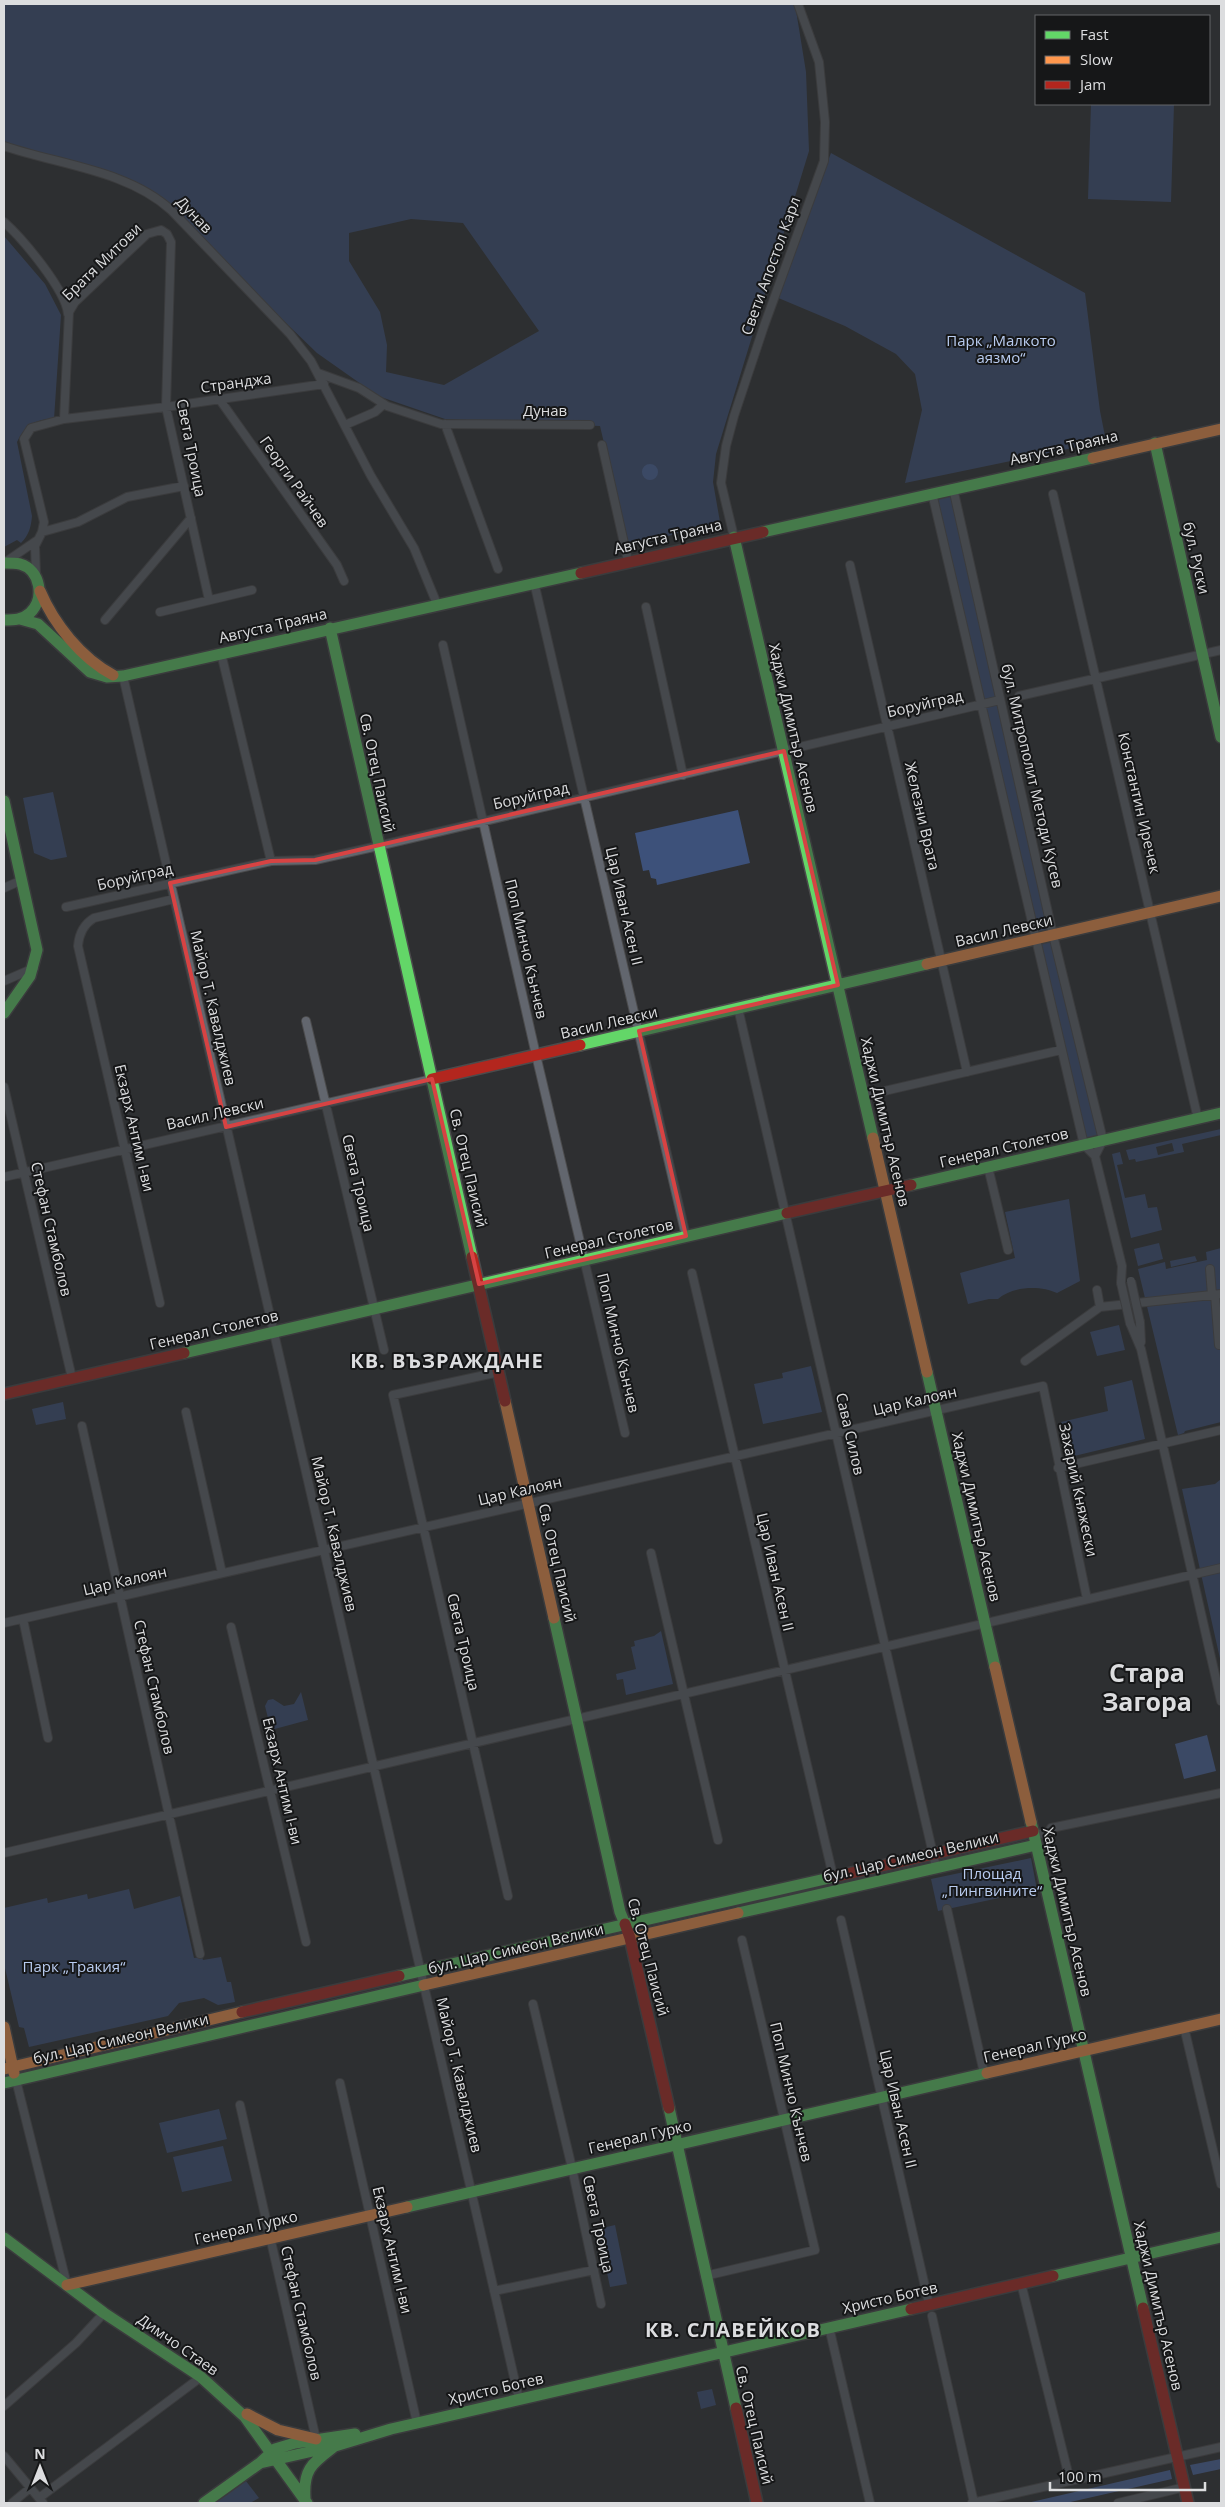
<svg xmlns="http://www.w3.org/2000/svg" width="1225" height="2507" viewBox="0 0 1225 2507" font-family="'Open Sans',sans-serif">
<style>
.green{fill:#3d517a;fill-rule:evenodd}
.water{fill:#4d69a5}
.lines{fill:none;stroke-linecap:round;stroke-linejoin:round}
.street-casing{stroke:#4b4b4c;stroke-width:10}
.fast-casing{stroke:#4b4b4c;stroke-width:14}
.slow-casing{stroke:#4b4b4c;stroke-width:14}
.jam-casing{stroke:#4b4b4c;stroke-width:14}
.street{stroke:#62666e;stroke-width:8}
.fast{stroke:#63d668;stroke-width:11}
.slow{stroke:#ff974d;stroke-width:11}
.jam{stroke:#b3261e;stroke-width:11}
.street-bridge-casing{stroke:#4b4b4c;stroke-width:10;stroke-linecap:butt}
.street-bridge{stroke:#62666e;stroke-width:8}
.marked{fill:none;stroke:#d74343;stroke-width:4;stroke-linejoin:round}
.labels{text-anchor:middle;stroke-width:4;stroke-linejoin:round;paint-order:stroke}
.street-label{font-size:15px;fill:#dcdddf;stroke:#161718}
.park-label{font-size:15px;fill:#b9ccf0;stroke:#161718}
.district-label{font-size:20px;font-weight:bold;letter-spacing:1px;fill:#dcdddf;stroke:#161718}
.town-label{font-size:25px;font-weight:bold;fill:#dcdddf;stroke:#161718}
</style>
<rect width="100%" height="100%" fill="#2e2f31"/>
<path class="green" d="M4 4H795L806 72 809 151 716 454 713 482 720 522 697 528 692 527 684 532 628 546 600 426 445 419 378 396 317 353 151 192 4 142ZM411 219 463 223 539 331 444 385 386 372 387 345 380 312 349 261V233Z
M1091 104H1174L1171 202 1088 199Z
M831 153 1085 293 1100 411 1106 441 905 483 922 410 915 374 896 354 845 326 776 297Z
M4 236 45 284 61 315 54 419C37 418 24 426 17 442L32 516C31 527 29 535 21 543L17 540 4 547Z
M953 488 1103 1140 1084 1145 932 493Z
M53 792 67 857 51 860 34 853 23 798Z
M738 810 750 863 657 885 656 879 651 878 649 870 643 871 635 833Z
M1221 1129V1135L1182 1144 1184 1152 1136 1162 1135 1159 1129 1160 1126 1150ZM1172 1143 1174 1151 1158 1155 1156 1147Z
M1120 1152 1123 1164 1117 1165 1125 1198 1145 1194 1148 1208 1157 1207 1162 1230 1131 1238 1112 1154Z
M1069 1199 1080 1281 1057 1293C1041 1285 1012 1286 998 1299H989L968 1304 960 1273 1015 1258 1005 1212Z
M1159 1243 1163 1259 1138 1266 1134 1249Z
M1221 1248V1422L1185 1431 1184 1433 1178 1435 1138 1269 1165 1262 1166 1269 1207 1260 1206 1252Z
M1195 1256 1197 1261 1171 1267 1170 1261Z
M1119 1325 1125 1350 1097 1356 1090 1332Z
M811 1366 822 1412 763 1424 754 1384 783 1378 782 1373Z
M1132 1380 1145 1439 1070 1457 1061 1422 1108 1411 1104 1387Z
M63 1402 66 1419 36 1425 32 1409Z
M1221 1479V1663L1182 1489 1215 1484Z
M661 1631 673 1684 626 1695 623 1679 617 1680 616 1674 636 1669 631 1647 635 1646 634 1641 654 1636Z
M301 1692 308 1720 271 1730 265 1706 268 1700 273 1699 284 1706 294 1704Z
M1031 1858 1037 1890 938 1911 931 1879Z
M129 1889 134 1909 180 1896 194 1958 202 1957 203 1960 221 1957 227 1982H231L235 2002 218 2005 204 1998 179 2003 168 2016 29 2047 24 2028 19 2027 4 1964V1908L47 1898 48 1903 87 1894 88 1899Z
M219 2109 227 2139 167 2153 159 2123Z
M223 2146 232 2181 182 2192 173 2157Z
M615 2225 627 2284 610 2287 598 2229Z
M712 2389 716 2405 701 2409 697 2392Z
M242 2476 259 2498 250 2503H204Z"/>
<path class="water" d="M642 472a8 8 0 1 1 16 0a8 8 0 1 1-16 0Z
M1207 1735 1216 1771 1184 1779 1175 1744Z
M1221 2459V2469L1193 2475 1190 2465Z
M1170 2470 1172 2479 1066 2503H1027Z"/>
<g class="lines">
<g class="street-casing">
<path id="street" d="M4 146C59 165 127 170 171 210L290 334 311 361 371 476 414 548 437 604
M4 222C22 238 66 290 68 314
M318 373 359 388 387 406 441 424 590 425
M220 400 337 565 344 581
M64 419 166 407 324 384
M445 424 498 569
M345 425 375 412 384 404
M602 445 628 561
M953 488 1053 935 1103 1140 1095 1156
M932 493 1084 1145 1095 1156 1122 1266 1121 1283
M1053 494 1198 1119
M42 532 78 522 127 497 184 486
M734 537 721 483 726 446 734 416 764 326 824 161 825 122 819 62 798 4
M4 563 36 541
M850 565 967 1072
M36 574 35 546 42 532 44 522 24 439 31 428 64 419 69 312 75 302 147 234 161 230 167 234 171 242 166 407 209 600
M534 582 686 1236
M646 607 683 775
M160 612 252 590
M105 620 191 518
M443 645 536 1055 625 1433
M221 653 271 861
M123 676 519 2399
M1019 696 1221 650
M4 888 22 880
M66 907 271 861 315 860 378 846 1000 700
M4 981 34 968
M738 1008 936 1867
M306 1021 384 1350
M4 1087 72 1378
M863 1096 1061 1050
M988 1167 1008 1250
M4 1177 432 1079
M1210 1269 1212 1295
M692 1273 833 1876
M1097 1290 1100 1307
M1215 1295 1219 1345
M160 1303 78 946C79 934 84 924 94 918L174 899
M1140 1322 1141 1342
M1130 1323 1141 1349 1221 1701
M1025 1361 1100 1307 1221 1294
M499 1372 393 1395 508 1896
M186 1412 222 1573
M82 1426 200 1954
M1058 1468 1221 1430
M651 1553 718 1840
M23 1619 48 1738
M4 1623 1043 1386 1087 1599
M231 1627 306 1942
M1034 1835 1049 1832 1051 1828 1221 1793
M4 1853 1221 1568
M947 1909 984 2073
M841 1920 929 2304
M533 2004 572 2168 601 2304
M1184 2027 1221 2184
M16 2080 67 2285
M340 2083 417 2423
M240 2105 316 2439
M705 2276 815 2250 742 1940
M1021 2283 1070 2481
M494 2291 594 2270
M932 2316 974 2503
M829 2327 870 2503
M4 2406 76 2343 104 2313
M4 2456 43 2503
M39 2498 201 2377
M12 2503 30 2488
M972 2503 1221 2447
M1118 2503 1185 2487"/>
</g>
<g class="fast-casing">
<path id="fast" d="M1155 443 1221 737
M763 532 1093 458
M734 537 873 1138
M4 563C9 563 15 563 20 564 41 570 45 599 30 613 23 620 13 620 4 620
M20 619 38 624 90 672 107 677 123 676 581 573
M330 628 472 1257
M4 801 37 950 30 976 4 1013
M580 1045 927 964
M911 1185 1221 1113
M184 1353 787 1213
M927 1372 995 1667
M554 1618 620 1912 625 1924
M1031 1822 1143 2308
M738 1913 1036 1845
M399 1976 834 1877
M4 2083 424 1985
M669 2108 736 2408
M407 2207 987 2073
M4 2238 104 2313 201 2377 245 2417 307 2503
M1053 2276 1221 2237
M260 2463 335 2446 391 2429 911 2309
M305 2498C303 2468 313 2463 335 2446
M204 2503 260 2463 275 2449 295 2443 355 2434"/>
</g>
<g class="slow-casing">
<path id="slow" d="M1093 458 1221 429
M40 591C54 624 81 658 113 675
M927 964 1221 896
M873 1138 927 1372
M505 1401 554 1618
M995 1667 1031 1822
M424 1985 738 1913
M4 2027 14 2073
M4 2069 242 2012
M987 2073 1221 2019
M67 2285 407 2207
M247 2414 278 2430 316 2439"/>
</g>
<g class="jam-casing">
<path id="jam" d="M581 573 763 532
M432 1079 580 1045
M787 1213 911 1185
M472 1257 505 1401
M4 1394 184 1353
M834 1877 1033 1831
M625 1924 630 1938 669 2108
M242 2012 399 1976
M1143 2308 1188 2503
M911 2309 1053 2276
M736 2408 757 2503"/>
</g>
<use href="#street" class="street"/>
<use href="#fast" class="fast"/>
<use href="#slow" class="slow"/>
<use href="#jam" class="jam"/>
<g class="street-bridge-casing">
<path id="street-bridge" d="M1131 1281 1140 1322
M1121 1283 1130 1323"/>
</g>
<use href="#street-bridge" class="street-bridge"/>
</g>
<path d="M0 0H1225V2507H0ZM784 751 838 985 639 1031 686 1236 479 1284 432 1079 226 1127 170 883 271 861 315 860Z" fill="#2e2f31" fill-opacity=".55" fill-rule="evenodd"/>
<path class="marked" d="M784 751 838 985 639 1031 686 1236 479 1284 432 1079 226 1127 170 883 271 861 315 860Z"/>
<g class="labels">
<g class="street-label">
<text transform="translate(194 215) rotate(46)" y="5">Дунав</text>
<text transform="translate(102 262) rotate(-44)" y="5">Братя Митови</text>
<text transform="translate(771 266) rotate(-70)" y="5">Свети Апостол Карл</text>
<text transform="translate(236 383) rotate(-8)" y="5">Странджа</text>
<text x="545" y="416">Дунав</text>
<text transform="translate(191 448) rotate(79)" y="5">Света Троица</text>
<text transform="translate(1064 448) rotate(-13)" y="5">Августа Траяна</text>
<text transform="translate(294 482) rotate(55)" y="5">Георги Райчев</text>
<text transform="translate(668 537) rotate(-13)" y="5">Августа Траяна</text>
<text transform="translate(1196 558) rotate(77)" y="5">бул. Руски</text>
<text transform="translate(273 626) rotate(-13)" y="5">Августа Траяна</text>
<text transform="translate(925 704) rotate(-13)" y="5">Боруйград</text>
<text transform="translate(793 728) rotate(77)" y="5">Хаджи Димитър Асенов</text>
<text transform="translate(377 773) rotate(78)" y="5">Св. Отец Паисий</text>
<text transform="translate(1032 776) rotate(77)" y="5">бул. Митрополит Методи Кусев</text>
<text transform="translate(531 796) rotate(-13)" y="5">Боруйград</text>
<text transform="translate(1139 803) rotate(77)" y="5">Константин Иречек</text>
<text transform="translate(922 816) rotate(77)" y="5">Железни Врата</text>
<text transform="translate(135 877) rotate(-13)" y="5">Боруйград</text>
<text transform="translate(624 906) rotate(77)" y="5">Цар Иван Асен II</text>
<text transform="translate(1004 931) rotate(-13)" y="5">Васил Левски</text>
<text transform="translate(526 949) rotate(77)" y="5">Поп Минчо Кънчев</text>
<text transform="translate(213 1008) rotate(77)" y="5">Майор Т. Кавалджиев</text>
<text transform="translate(609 1023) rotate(-13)" y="5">Васил Левски</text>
<text transform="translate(215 1114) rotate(-13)" y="5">Васил Левски</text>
<text transform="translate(885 1122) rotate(77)" y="5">Хаджи Димитър Асенов</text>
<text transform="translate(134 1128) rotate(77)" y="5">Екзарх Антим I-ви</text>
<text transform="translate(1004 1148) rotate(-13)" y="5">Генерал Столетов</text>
<text transform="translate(468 1168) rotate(77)" y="5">Св. Отец Паисий</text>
<text transform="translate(358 1183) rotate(77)" y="5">Света Троица</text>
<text transform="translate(51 1229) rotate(77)" y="5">Стефан Стамболов</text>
<text transform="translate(609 1239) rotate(-13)" y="5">Генерал Столетов</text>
<text transform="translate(214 1330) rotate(-13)" y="5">Генерал Столетов</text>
<text transform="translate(618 1343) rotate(77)" y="5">Поп Минчо Кънчев</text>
<text transform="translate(915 1401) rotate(-13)" y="5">Цар Калоян</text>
<text transform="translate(850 1434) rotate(77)" y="5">Сава Силов</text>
<text transform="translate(1078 1490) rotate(78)" y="5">Захарий Княжески</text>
<text transform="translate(520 1491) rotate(-13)" y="5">Цар Калоян</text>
<text transform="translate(976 1517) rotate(77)" y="5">Хаджи Димитър Асенов</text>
<text transform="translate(334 1534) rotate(77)" y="5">Майор Т. Кавалджиев</text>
<text transform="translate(557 1563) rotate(77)" y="5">Св. Отец Паисий</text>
<text transform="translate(775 1572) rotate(77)" y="5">Цар Иван Асен II</text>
<text transform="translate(125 1581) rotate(-13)" y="5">Цар Калоян</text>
<text transform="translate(463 1642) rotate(77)" y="5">Света Троица</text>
<text transform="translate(154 1687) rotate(77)" y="5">Стефан Стамболов</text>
<text transform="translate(282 1781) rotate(77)" y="5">Екзарх Антим I-ви</text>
<text transform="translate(911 1857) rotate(-13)" y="5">бул. Цар Симеон Велики</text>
<text transform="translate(1067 1912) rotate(77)" y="5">Хаджи Димитър Асенов</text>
<text transform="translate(516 1949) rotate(-13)" y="5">бул. Цар Симеон Велики</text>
<text transform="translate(648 1957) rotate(75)" y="5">Св. Отец Паисий</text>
<text transform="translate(121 2039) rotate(-13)" y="5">бул. Цар Симеон Велики</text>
<text transform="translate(1035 2046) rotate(-13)" y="5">Генерал Гурко</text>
<text transform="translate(459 2075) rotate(77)" y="5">Майор Т. Кавалджиев</text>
<text transform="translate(791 2092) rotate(77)" y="5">Поп Минчо Кънчев</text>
<text transform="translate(898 2109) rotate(77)" y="5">Цар Иван Асен II</text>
<text transform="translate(640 2137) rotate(-13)" y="5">Генерал Гурко</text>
<text transform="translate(598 2224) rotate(78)" y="5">Света Троица</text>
<text transform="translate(246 2228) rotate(-13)" y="5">Генерал Гурко</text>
<text transform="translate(392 2250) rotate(77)" y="5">Екзарх Антим I-ви</text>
<text transform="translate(890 2298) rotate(-13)" y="5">Христо Ботев</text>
<text transform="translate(1158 2306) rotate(77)" y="5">Хаджи Димитър Асенов</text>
<text transform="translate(301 2313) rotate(77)" y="5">Стефан Стамболов</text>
<text transform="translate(178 2345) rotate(35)" y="5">Димчо Стаев</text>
<text transform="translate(496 2389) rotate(-13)" y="5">Христо Ботев</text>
<text transform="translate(754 2425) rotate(77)" y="5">Св. Отец Паисий</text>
</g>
<g class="park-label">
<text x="1001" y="346">Парк „Малкото<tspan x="1001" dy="17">аязмо“</tspan></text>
<text x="992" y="1879">Площад<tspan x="992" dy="17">„Пингвините“</tspan></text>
<text x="74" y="1972">Парк „Тракия“</text>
</g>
<g class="district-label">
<text x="447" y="1368">КВ. ВЪЗРАЖДАНЕ</text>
<text x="733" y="2337">КВ. СЛАВЕЙКОВ</text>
</g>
<g class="town-label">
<text x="1147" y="1682">Стара<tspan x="1147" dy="29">Загора</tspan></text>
</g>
</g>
<rect width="1225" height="2507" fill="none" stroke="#dcdddf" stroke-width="10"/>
<rect x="1035" y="15" width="175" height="90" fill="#161718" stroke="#656668"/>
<rect x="1045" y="31" width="25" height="8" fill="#63d668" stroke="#656668"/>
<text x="1080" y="40" font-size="15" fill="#dcdddf">Fast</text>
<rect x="1045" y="56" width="25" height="8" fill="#ff974d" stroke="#656668"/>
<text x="1080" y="65" font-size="15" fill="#dcdddf">Slow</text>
<rect x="1045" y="81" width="25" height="8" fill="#b3261e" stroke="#656668"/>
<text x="1080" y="90" font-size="15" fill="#dcdddf">Jam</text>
<g transform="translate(40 2467)" stroke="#161718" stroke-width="4" paint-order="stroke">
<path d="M0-4L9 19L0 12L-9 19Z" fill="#dcdddf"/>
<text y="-8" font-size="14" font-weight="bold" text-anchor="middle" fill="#dcdddf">N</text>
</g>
<path d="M1050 2482v8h155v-8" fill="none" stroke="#dcdddf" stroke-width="2.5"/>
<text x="1058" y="2482" font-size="15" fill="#dcdddf" stroke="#161718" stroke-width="4" paint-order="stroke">100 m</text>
</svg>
